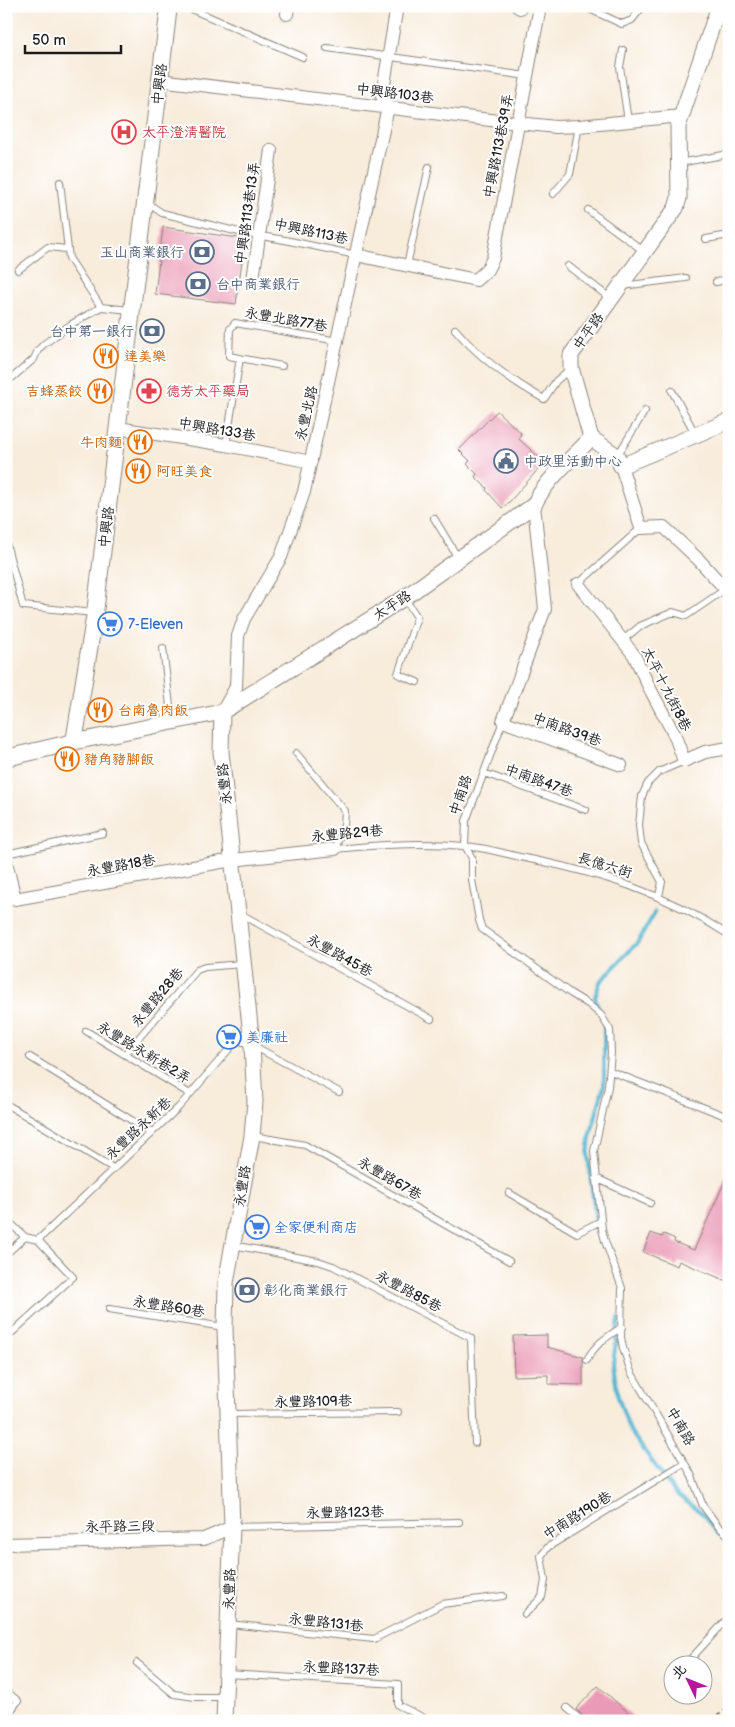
<svg xmlns="http://www.w3.org/2000/svg" width="735" height="1727" viewBox="0 0 735 1727" font-family="'Balsamiq Sans','LXGW WenKai TC',sans-serif">
<style>
.lines{fill:none;stroke-linecap:round;stroke-linejoin:round}
.stream{stroke:#54b7d3;stroke-width:4}
.building{fill:#ea9ab6}
.service-casing{stroke:#8a847c;stroke-width:8}
.minor-casing{stroke:#8a847c;stroke-width:14}
.tertiary-casing{stroke:#8a847c;stroke-width:17}
.secondary-casing{stroke:#8a847c;stroke-width:18}
.path{stroke:#8a847c;stroke-width:2.5;stroke-dasharray:4 4;stroke-linecap:butt}
.service{stroke:#fff;stroke-width:6}
.minor{stroke:#fff;stroke-width:12}
.tertiary{stroke:#fff;stroke-width:15}
.secondary{stroke:#fff;stroke-width:16}
.labels{text-anchor:middle;stroke-width:4;stroke-linejoin:round;paint-order:stroke}
.street-label{font-size:14px;fill:#1c1c1c;stroke:#fff}
.health-label{font-size:14px;fill:#be3a42;stroke:#fff;text-anchor:start}
.service-label{font-size:14px;fill:#4e5e75;stroke:#fff;text-anchor:start}
.food-label{font-size:14px;fill:#c56008;stroke:#fff;text-anchor:start}
.shop-label{font-size:14px;fill:#366cbe;stroke:#fff;text-anchor:start}
</style>
<rect width="100%" height="100%" fill="#fff"/>
<filter id="ink" filterUnits="userSpaceOnUse"><feTurbulence type="fractalNoise" baseFrequency=".02" numOctaves="2"/><feDisplacementMap in="SourceGraphic" scale="10" xChannelSelector="R" yChannelSelector="G"/><feConvolveMatrix kernelMatrix="1 2 1 2 8 2 1 2 1" color-interpolation-filters="sRGB"/></filter>
<filter id="wash" filterUnits="userSpaceOnUse"><feTurbulence type="fractalNoise" baseFrequency=".0096" numOctaves="4" result="noise"/><feDisplacementMap in="SourceGraphic" scale="20" xChannelSelector="R" yChannelSelector="G"/><feGaussianBlur stdDeviation="1.12" result="paint"/><feColorMatrix in="noise" values="0 0 0 0 0 0 0 0 0 0 0 0 0 0 0 0 0 1.4 0 .05"/><feComposite in="paint" operator="in"/></filter>
<g filter="url(#wash)">
<rect width="100%" height="100%" fill="#f8ecdb"/>
<g class="lines">
<path class="stream" d="M600 1013 595 997 600 982 638 942 655 912
M598 1224 595 1216 588 1155 590 1137 604 1085V1024
M619 1318 613 1364 618 1397 630 1431 676 1494 704 1515 716 1532 729 1542"/>
</g>
<g id="blocks">
<path class="building" d="M163 227 245 239 236 304 155 294Z
M497 411 521 433 519 439 543 461 541 466 503 509 486 490 487 488 475 477 477 474 467 464 470 461 459 450Z
M729 1172V1282L679 1261 677 1266 643 1252 651 1233 662 1237 664 1234 675 1239 674 1242 694 1250Z
M547 1335V1347L583 1357V1385L548 1384V1375L514 1376 513 1336Z
M598 1686 638 1721H587L576 1709Z"/>
</g>
</g>
<g filter="url(#ink)">
<use href="#blocks" fill-opacity="0" stroke="#8a847c" stroke-width="1"/>
<g class="lines">
<g class="service-casing">
<path id="service" d="M184 6 303 57
M583 6 622 24 632 20 643 6
M327 48 527 76
M623 50 620 67 628 121
M679 163 729 154
M60 182 69 258 101 307 130 310
M553 194 570 174 579 126
M146 202 162 213 243 233 285 240 356 255
M588 210 645 252
M706 239 729 235
M407 265 429 167
M568 266 610 298
M18 270 48 247 67 249
M716 282 729 279
M622 286 686 278
M455 329C480 359 510 380 544 399L556 381 570 369
M282 366 229 356 230 329 235 323 338 341
M6 383 34 359 38 350 44 344 70 325 101 307
M672 391 696 435
M226 445 240 358
M617 456 645 411
M434 518 458 558
M6 543 23 606 94 613
M578 584 641 528
M405 599 417 617 398 674 417 682
M623 640 640 626 673 612 686 616 727 588
M163 648 172 722
M503 721 466 821 465 846 472 858V880L479 920 482 929 570 993 588 1004 601 1015 610 1030 611 1053 608 1087 594 1151 602 1229 605 1241 622 1288 621 1337 623 1348 631 1372 691 1474 703 1506 718 1526 728 1535 729 1538
M296 753 345 811 344 825 335 849C378 845 421 842 464 846 483 847 502 853 520 857 597 872 663 892 729 935
M484 773 586 810
M6 854 103 833
M659 896 662 882 641 843 639 825 642 796 648 783 659 772 684 761
M239 913 431 1019
M86 1031 190 1094
M125 1054 197 970 205 967 242 964
M30 1057 152 1133
M610 1071 728 1117
M6 1104 113 1168
M253 1136 305 1145 509 1261
M596 1178 650 1203
M509 1193 577 1233 601 1221
M6 1219 25 1237
M38 1240 179 1107 237 1040 252 1045 339 1092
M233 1245 318 1261 333 1266 471 1338 475 1443
M6 1254 25 1237 38 1240 73 1277 6 1338
M109 1309 224 1327
M587 1360C594 1345 608 1336 622 1327
M229 1414 398 1412
M233 1527 459 1522
M525 1614 542 1597 545 1580 541 1556 548 1547 684 1463
M229 1624 374 1639 442 1604 503 1596
M137 1663 174 1694 196 1697H224
M686 1664 729 1617
M226 1674 398 1684V1705L430 1721
M6 1691 18 1701 6 1717
M567 1708 582 1721"/>
</g>
<g class="minor-casing">
<path id="minor" d="M517 6 520 8
M287 14 288 6
M159 80 499 121 556 127 579 126 681 116
M356 255 476 280 487 270 493 258 539 12
M253 280 271 150
M118 428 226 445 311 462
M621 466 641 528 664 527 699 560 729 593
M534 505 545 609 503 721 621 765
M578 584 634 655 649 687 675 736 684 761 705 752 729 748
M222 712 236 687 238 636 244 619 281 557 304 492 388 107 382 96 397 6
M6 862 15 899 232 860 335 849
M6 1544 204 1539 232 1527"/>
</g>
<g class="tertiary-casing">
<path id="tertiary" d="M591 438 571 368V355L676 208 679 198 678 126 719 6
M591 438 617 456 621 466 729 421
M222 712 221 752 252 1045 255 1102 252 1136 226 1283 225 1328 232 1527 224 1721
M74 742 222 712 404 598 534 505C546 479 572 459 591 438"/>
</g>
<g class="secondary-casing">
<path id="secondary" d="M6 758 74 742 95 613 169 6"/>
</g>
<path class="path" d="M711 1721 729 1707"/>
<use href="#service" class="service"/>
<use href="#minor" class="minor"/>
<use href="#tertiary" class="tertiary"/>
<use href="#secondary" class="secondary"/>
</g>
</g>
<defs>
<g id="hospital-ring" transform="scale(1.25)"><circle r="9.5" fill="#fff" stroke="#e0444e" stroke-width="1.5"/><path d="M-5-5h3v3.5h4V-5h3V5h-3V1.5h-4V5h-3Z" fill="#e0444e"/></g>
<g id="bank-ring" transform="scale(1.25)"><circle r="9.5" fill="#fff" stroke="#5c6f8a" stroke-width="1.5"/><path d="M-6-4H6V4H-6ZM0-2.3a2.3 2.3 0 1 0 0 4.6a2.3 2.3 0 1 0 0-4.6Z" fill="#5c6f8a"/></g>
<g id="restaurant-ring" transform="scale(1.25)"><circle r="9.5" fill="#fff" stroke="#e8710a" stroke-width="1.5"/><path d="M-5-6h1v4h1v-4h1v4h1v-4h1v5L-1.5 .5V6h-2V.5L-5-1ZM5-6V6H3V1.5H1.5Q1.5-4 5-6Z" fill="#e8710a"/></g>
<g id="pharmacy-ring" transform="scale(1.25)"><circle r="9.5" fill="#fff" stroke="#e0444e" stroke-width="1.5"/><path d="M-2-6h4v4h4v4h-4v4h-4v-4h-4v-4h4Z" fill="#e0444e"/></g>
<g id="civic-ring" transform="scale(1.25)"><circle r="9.5" fill="#fff" stroke="#5c6f8a" stroke-width="1.5"/><path d="M-.6-6.5H3V-4.5H.6V-3L4-1V1h2V6H-6V1h2V-1L-.6-3ZM-1.2 2.5V6h2.4V2.5Z" fill="#5c6f8a"/></g>
<g id="supermarket-ring" transform="scale(1.25)"><circle r="9.5" fill="#fff" stroke="#3f7fe0" stroke-width="1.5"/><path d="M-6-5.5h2.5l.6 2H6L4.5 2H-2.5L-4.4-4H-6ZM-1.5 3.2a1.3 1.3 0 1 0 .1 0ZM3 3.2a1.3 1.3 0 1 0 .1 0Z" fill="#3f7fe0"/></g>
</defs>
<g fill-rule="evenodd">
<use href="#hospital-ring" x="124" y="132"/>
<use href="#bank-ring" x="202" y="252"/>
<use href="#bank-ring" x="198" y="284"/>
<use href="#bank-ring" x="152" y="331"/>
<use href="#restaurant-ring" x="106" y="356"/>
<use href="#restaurant-ring" x="100" y="391"/>
<use href="#pharmacy-ring" x="149" y="391"/>
<use href="#restaurant-ring" x="140" y="442"/>
<use href="#civic-ring" x="506" y="461"/>
<use href="#restaurant-ring" x="138" y="471"/>
<use href="#supermarket-ring" x="110" y="624"/>
<use href="#restaurant-ring" x="100" y="710"/>
<use href="#restaurant-ring" x="67" y="759"/>
<use href="#supermarket-ring" x="229" y="1037"/>
<use href="#supermarket-ring" x="257" y="1227"/>
<use href="#bank-ring" x="247" y="1290"/>
</g>
<g class="labels">
<g class="street-label">
<text transform="translate(159 84) rotate(-83)" y="5">中興路</text>
<text transform="translate(395 93) rotate(7)" y="5">中興路103巷</text>
<text transform="translate(498 146) rotate(-79)" y="5">中興路113巷39弄</text>
<text transform="translate(247 213) rotate(-82)" y="5">中興路113巷13弄</text>
<text transform="translate(311 231) rotate(12)" y="5">中興路113巷</text>
<text transform="translate(286 319) rotate(10)" y="5">永豐北路77巷</text>
<text transform="translate(588 331) rotate(-55)" y="5">中平路</text>
<text transform="translate(306 413) rotate(-77)" y="5">永豐北路</text>
<text transform="translate(217 429) rotate(10)" y="5">中興路133巷</text>
<text transform="translate(106 527) rotate(-83)" y="5">中興路</text>
<text transform="translate(392 605) rotate(-33)" y="5">太平路</text>
<text transform="translate(667 689) rotate(63)" y="5">太平十九街8巷</text>
<text transform="translate(567 729) rotate(20)" y="5">中南路39巷</text>
<text transform="translate(539 780) rotate(20)" y="5">中南路47巷</text>
<text transform="translate(224 784) rotate(-96)" y="5">永豐路</text>
<text transform="translate(460 795) rotate(-71)" y="5">中南路</text>
<text transform="translate(347 833) rotate(-5)" y="5">永豐路29巷</text>
<text transform="translate(121 865) rotate(-10)" y="5">永豐路18巷</text>
<text transform="translate(605 865) rotate(17)" y="5">長億六街</text>
<text transform="translate(340 955) rotate(29)" y="5">永豐路45巷</text>
<text transform="translate(157 997) rotate(-50)" y="5">永豐路28巷</text>
<text transform="translate(144 1052) rotate(31)" y="5">永豐路永新巷2弄</text>
<text transform="translate(138 1128) rotate(-43)" y="5">永豐路永新巷</text>
<text transform="translate(390 1178) rotate(30)" y="5">永豐路67巷</text>
<text transform="translate(242 1186) rotate(-81)" y="5">永豐路</text>
<text transform="translate(409 1291) rotate(28)" y="5">永豐路85巷</text>
<text transform="translate(169 1306) rotate(9)" y="5">永豐路60巷</text>
<text transform="translate(313 1401) rotate(-1)" y="5">永豐路109巷</text>
<text transform="translate(681 1426) rotate(60)" y="5">中南路</text>
<text transform="translate(345 1512) rotate(-1)" y="5">永豐路123巷</text>
<text transform="translate(577 1515) rotate(-32)" y="5">中南路190巷</text>
<text transform="translate(120 1526) rotate(-1)" y="5">永平路三段</text>
<text transform="translate(229 1589) rotate(-88)" y="5">永豐路</text>
<text transform="translate(326 1622) rotate(6)" y="5">永豐路131巷</text>
<text transform="translate(341 1668) rotate(3)" y="5">永豐路137巷</text>
</g>
<g class="health-label">
<text x="142" y="137">太平澄清醫院</text>
<text x="166" y="396">德芳太平藥局</text>
</g>
<g class="service-label">
<text x="184" y="257" text-anchor="end">玉山商業銀行</text>
<text x="216" y="289">台中商業銀行</text>
<text x="134" y="336" text-anchor="end">台中第一銀行</text>
<text x="524" y="466">中政里活動中心</text>
<text x="264" y="1295">彰化商業銀行</text>
</g>
<g class="food-label">
<text x="124" y="361">達美樂</text>
<text x="82" y="396" text-anchor="end">吉蜂蒸餃</text>
<text x="122" y="447" text-anchor="end">牛肉麵</text>
<text x="156" y="476">阿旺美食</text>
<text x="118" y="715">台南魯肉飯</text>
<text x="84" y="764">豬角豬腳飯</text>
</g>
<g class="shop-label">
<text x="128" y="629">7-Eleven</text>
<text x="246" y="1042">美廉社</text>
<text x="274" y="1232">全家便利商店</text>
</g>
</g>
<rect width="735" height="1727" fill="none" stroke="#fff" stroke-width="25"/>
<g transform="translate(688 1680) rotate(313)"><circle r="24" fill="#ffffff" stroke="#a4a4a4"/>
<path d="M0-4L9 19L0 12L-9 19Z" fill="#b5179e"/>
<text y="-8" font-size="14" font-weight="bold" text-anchor="middle" fill="#1c1c1c">北</text>
</g>
<path d="M25 45v8h96v-8" fill="none" stroke="#1c1c1c" stroke-width="2.5"/>
<text x="32" y="45" font-size="15" fill="#1c1c1c" stroke="#ffffff" stroke-width="4" paint-order="stroke">50 m</text>
</svg>
